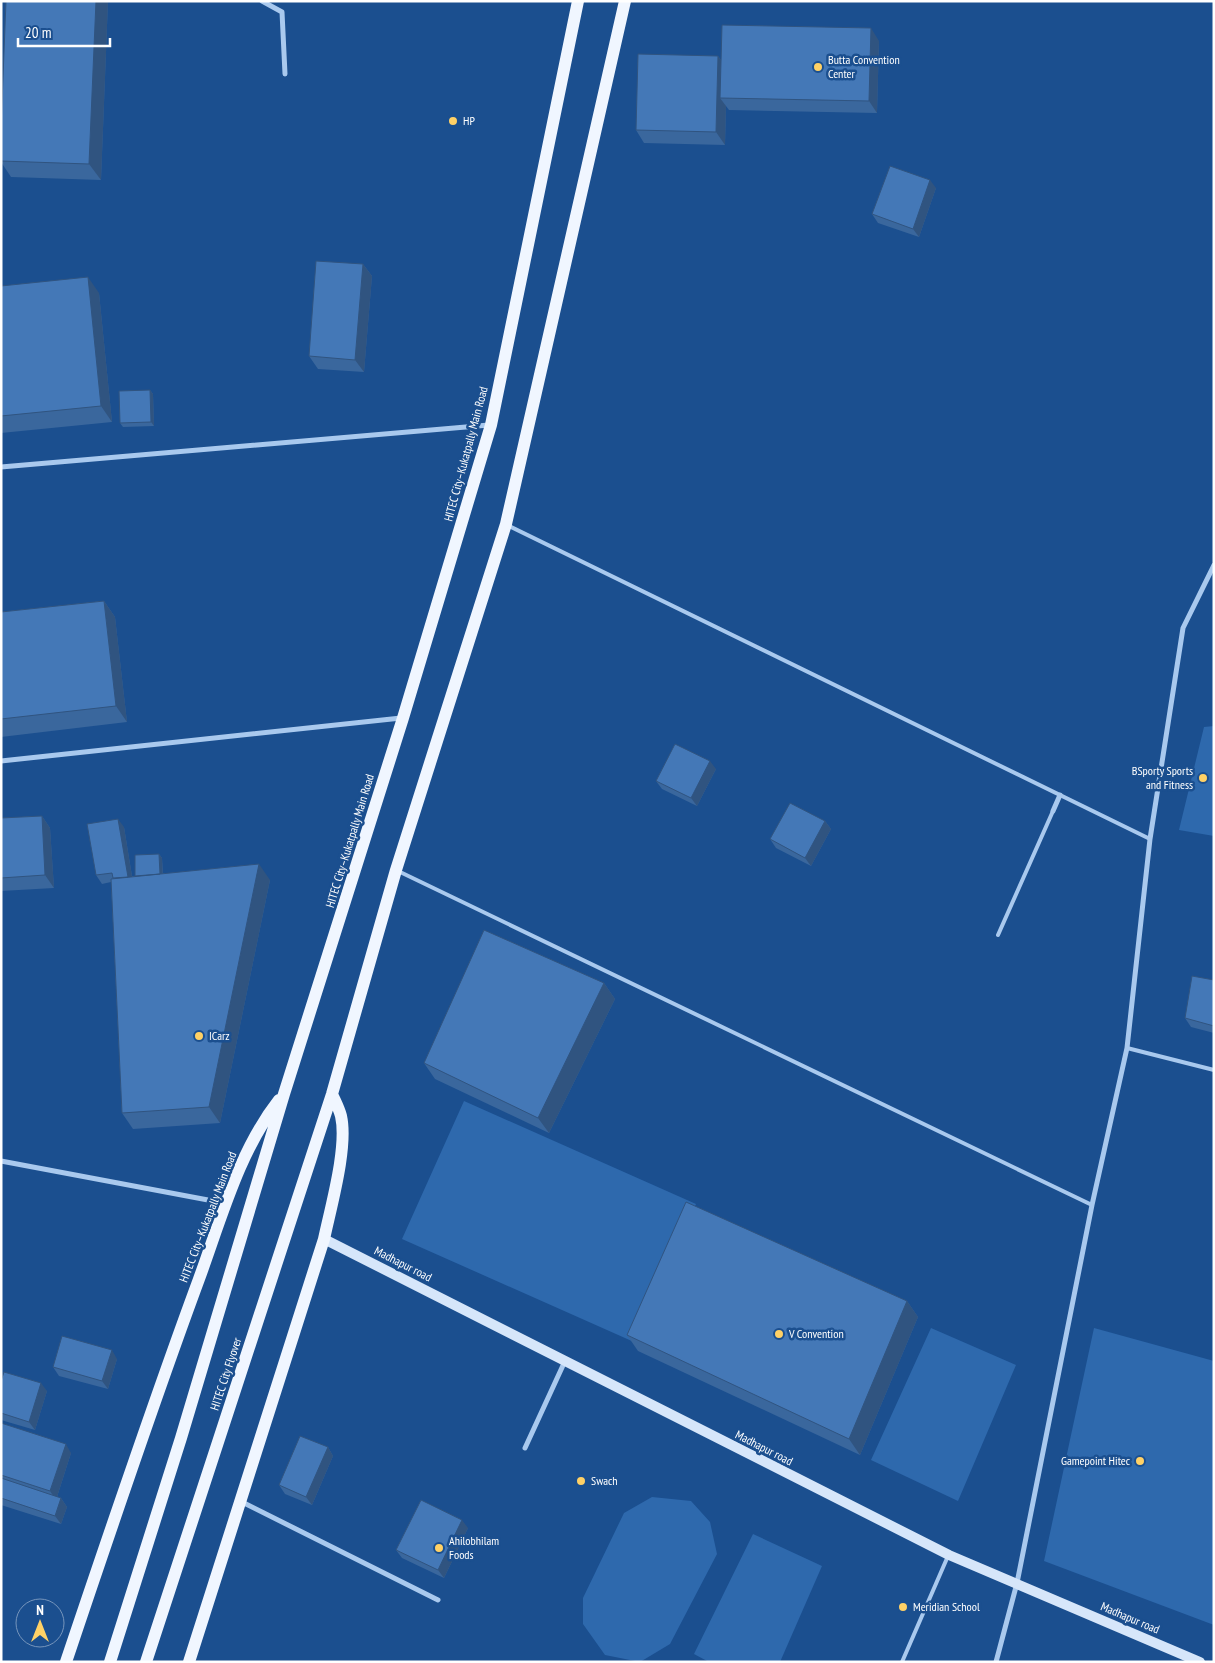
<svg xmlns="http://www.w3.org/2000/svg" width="1215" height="1663" viewBox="0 0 1215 1663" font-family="'PT Sans Narrow',sans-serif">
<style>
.green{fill:#2e69ad}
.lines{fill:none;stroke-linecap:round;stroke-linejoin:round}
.lane{stroke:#a9c9ee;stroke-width:4}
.street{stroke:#a9c9ee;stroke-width:5}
.secondary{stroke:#d6e6fa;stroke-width:10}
.primary{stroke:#f0f6ff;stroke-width:12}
.wall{fill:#3a679d}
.shaded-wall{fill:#305480}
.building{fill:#4478b7;stroke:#305480}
.poi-dot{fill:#ffd166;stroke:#1b4f8f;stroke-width:2}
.labels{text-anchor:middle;stroke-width:5;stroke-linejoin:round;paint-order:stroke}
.poi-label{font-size:12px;fill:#fff;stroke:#1b4f8f;text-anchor:start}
.street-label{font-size:12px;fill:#fff;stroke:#1b4f8f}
</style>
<rect width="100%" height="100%" fill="#1b4f8f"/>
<path class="green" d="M1214 726V836L1179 830 1204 727Z
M464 1101 696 1204 634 1342 402 1239Z
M931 1328 1016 1365 958 1501 871 1460Z
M1094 1328 1214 1361V1625L1044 1561Z
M652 1497 691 1501 710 1522 717 1554 670 1644 640 1662 605 1655 583 1624V1598L624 1513Z
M753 1534 822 1566 780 1662H709L694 1654Z"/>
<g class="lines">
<path class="lane" d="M507 525 1150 839
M398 871 1092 1205
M998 935 1053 811
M1127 1048 1214 1070
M902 1662 948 1556"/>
<path class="street" d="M262 1 282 12 285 74
M1 467 489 425
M1 761 401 718
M1053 811 1060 795
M1 1161 224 1203
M525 1448 565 1361
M240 1501 438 1600
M996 1662 1017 1583 1092 1205 1127 1048 1150 839 1183 628 1214 565"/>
<path class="secondary" d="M324 1239 949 1555 1200 1662"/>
<path class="primary" d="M66 1662C109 1534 152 1406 199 1279 221 1219 239 1151 279 1100
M110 1662 181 1438 284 1094 403 718 491 425 578 1
M146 1662 332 1094 396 870 506 524 625 1
M189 1662 324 1239C331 1206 348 1147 341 1116 339 1108 335 1101 332 1094"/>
</g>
<path class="wall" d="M6 1H108L101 180 11 177 1 162V128Z
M879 41 877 113 729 110 726 106 725 145 644 143 636 130 718 56 721 60Z
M936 188 919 237 878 223 872 214Z
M363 264 372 276 364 372 318 369 309 356Z
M1 286 99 293 112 422 1 433Z
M150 390 153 394 154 426 123 427 120 423Z
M104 601 115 617 127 722 1 737V612Z
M716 769 697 806 662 789 656 781Z
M42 816 50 828 54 888 1 891V818Z
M825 821 831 829 811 866 776 848 770 839Z
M124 827 132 876H135L159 854 162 858 163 873 270 880 220 1123 133 1129 122 1113 111 882 102 884 96 875Z
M1214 980V1033L1191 1027 1185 1018Z
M604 983 615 999 549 1133 435 1079 424 1063Z
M907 1301 918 1317 860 1455 638 1351 627 1335Z
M117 1359 108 1389 59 1376 53 1367Z
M1 1381 47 1391 35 1430 1 1420Z
M1 1423 71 1453 57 1497 61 1498 67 1507 61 1524 1 1505Z
M328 1447 333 1456 312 1505 285 1494 279 1485Z
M468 1528 444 1578 402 1558 396 1550Z"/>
<path class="shaded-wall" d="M96 1H108L101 180 89 164Z
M871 28 879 41 877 113 869 101Z
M718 56 727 68 720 98 726 106 725 145 716 132Z
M930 180 936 188 919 237 913 229Z
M363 264 372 276 364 372 355 360Z
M88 277 99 293 112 422 101 406Z
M150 390 153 394 154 426 151 422Z
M104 601 115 617 127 722 116 706Z
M710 761 716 769 697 806 691 798Z
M42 816 50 828 54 888 45 875Z
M118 819 124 827 134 889 128 881Z
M825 821 831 829 811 866 805 858Z
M159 854 162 858 163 880 160 875Z
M259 864 270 880 220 1123 209 1107Z
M604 983 615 999 549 1133 538 1118Z
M907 1301 918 1317 860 1455 849 1439Z
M112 1350 117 1359 108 1389 102 1381Z
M41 1383 47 1391 35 1430 29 1422Z
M66 1444 71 1453 56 1500 50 1491Z
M328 1447 333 1456 312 1505 306 1497Z
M61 1498 67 1507 61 1524 55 1516Z
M462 1520 468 1528 444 1578 438 1570Z"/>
<path class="building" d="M6 1H96L89 164 1 161V128Z
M722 25 871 28 869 101 720 98Z
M638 54 718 56 716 132 636 130Z
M890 166 930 180 913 229 872 214Z
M316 261 363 264 355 360 309 356Z
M88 277 101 406 1 416V286Z
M150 390 151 422 120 423 119 391Z
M104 601 116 706 1 719V612Z
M675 744 710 761 691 798 656 781Z
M790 803 825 821 805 858 770 839Z
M42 816 45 875 1 878V818Z
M118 819 128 877 113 878 112 873 96 875 87 824Z
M159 854 160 874 135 876V855Z
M259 864 209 1107 122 1113 111 879Z
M484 930 604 983 538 1118 424 1063Z
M1192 976 1214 980V1026L1185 1018Z
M686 1202 907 1301 849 1439 627 1335Z
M62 1336 112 1350 102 1381 53 1367Z
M4 1372 41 1383 29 1422 1 1413V1381Z
M1 1423 66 1444 50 1491 1 1475Z
M300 1436 328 1447 306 1497 279 1485Z
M1 1478 61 1498 55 1516 1 1498Z
M421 1500 462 1520 438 1570 396 1550Z"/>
<g class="poi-dot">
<circle cx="818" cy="67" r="5"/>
<circle cx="453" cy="121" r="5"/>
<circle cx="1203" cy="778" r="5"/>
<circle cx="199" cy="1036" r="5"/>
<circle cx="779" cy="1334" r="5"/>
<circle cx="1140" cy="1461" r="5"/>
<circle cx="581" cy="1481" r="5"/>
<circle cx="439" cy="1548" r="5"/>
<circle cx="903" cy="1607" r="5"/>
</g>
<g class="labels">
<g class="poi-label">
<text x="828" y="64">Butta Convention<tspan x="828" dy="14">Center</tspan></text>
<text x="463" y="125">HP</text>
<text x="1193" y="775" text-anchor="end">BSporty Sports<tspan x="1193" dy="14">and Fitness</tspan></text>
<text x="209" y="1040">ICarz</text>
<text x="789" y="1338">V Convention</text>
<text x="1130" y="1465" text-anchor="end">Gamepoint Hitec</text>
<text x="591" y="1485">Swach</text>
<text x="449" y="1545">Ahilobhilam<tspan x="449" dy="14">Foods</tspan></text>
<text x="913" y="1611">Meridian School</text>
</g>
<g class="street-label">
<text transform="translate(466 454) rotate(-75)" y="4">HITEC City–Kukatpally Main Road</text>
<text transform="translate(350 841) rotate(-73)" y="4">HITEC City–Kukatpally Main Road</text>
<text transform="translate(208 1217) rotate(-69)" y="4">HITEC City–Kukatpally Main Road</text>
<text transform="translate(403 1264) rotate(27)" y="4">Madhapur road</text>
<text transform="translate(226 1374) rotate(-72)" y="4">HITEC City Flyover</text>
<text transform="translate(764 1448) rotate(27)" y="4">Madhapur road</text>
<text transform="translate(1130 1618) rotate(23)" y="4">Madhapur road</text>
</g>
</g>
<rect width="1215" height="1663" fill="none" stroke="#ffffff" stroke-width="5"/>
<g transform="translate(40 1623)"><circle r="24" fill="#1b4f8f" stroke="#7695bc"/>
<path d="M0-4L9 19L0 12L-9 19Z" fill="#ffd166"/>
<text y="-8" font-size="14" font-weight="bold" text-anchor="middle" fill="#ffffff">N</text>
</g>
<path d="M18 38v8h92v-8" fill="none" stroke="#ffffff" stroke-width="2.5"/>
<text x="25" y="38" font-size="15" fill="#ffffff" stroke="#1b4f8f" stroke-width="4" paint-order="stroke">20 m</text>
</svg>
